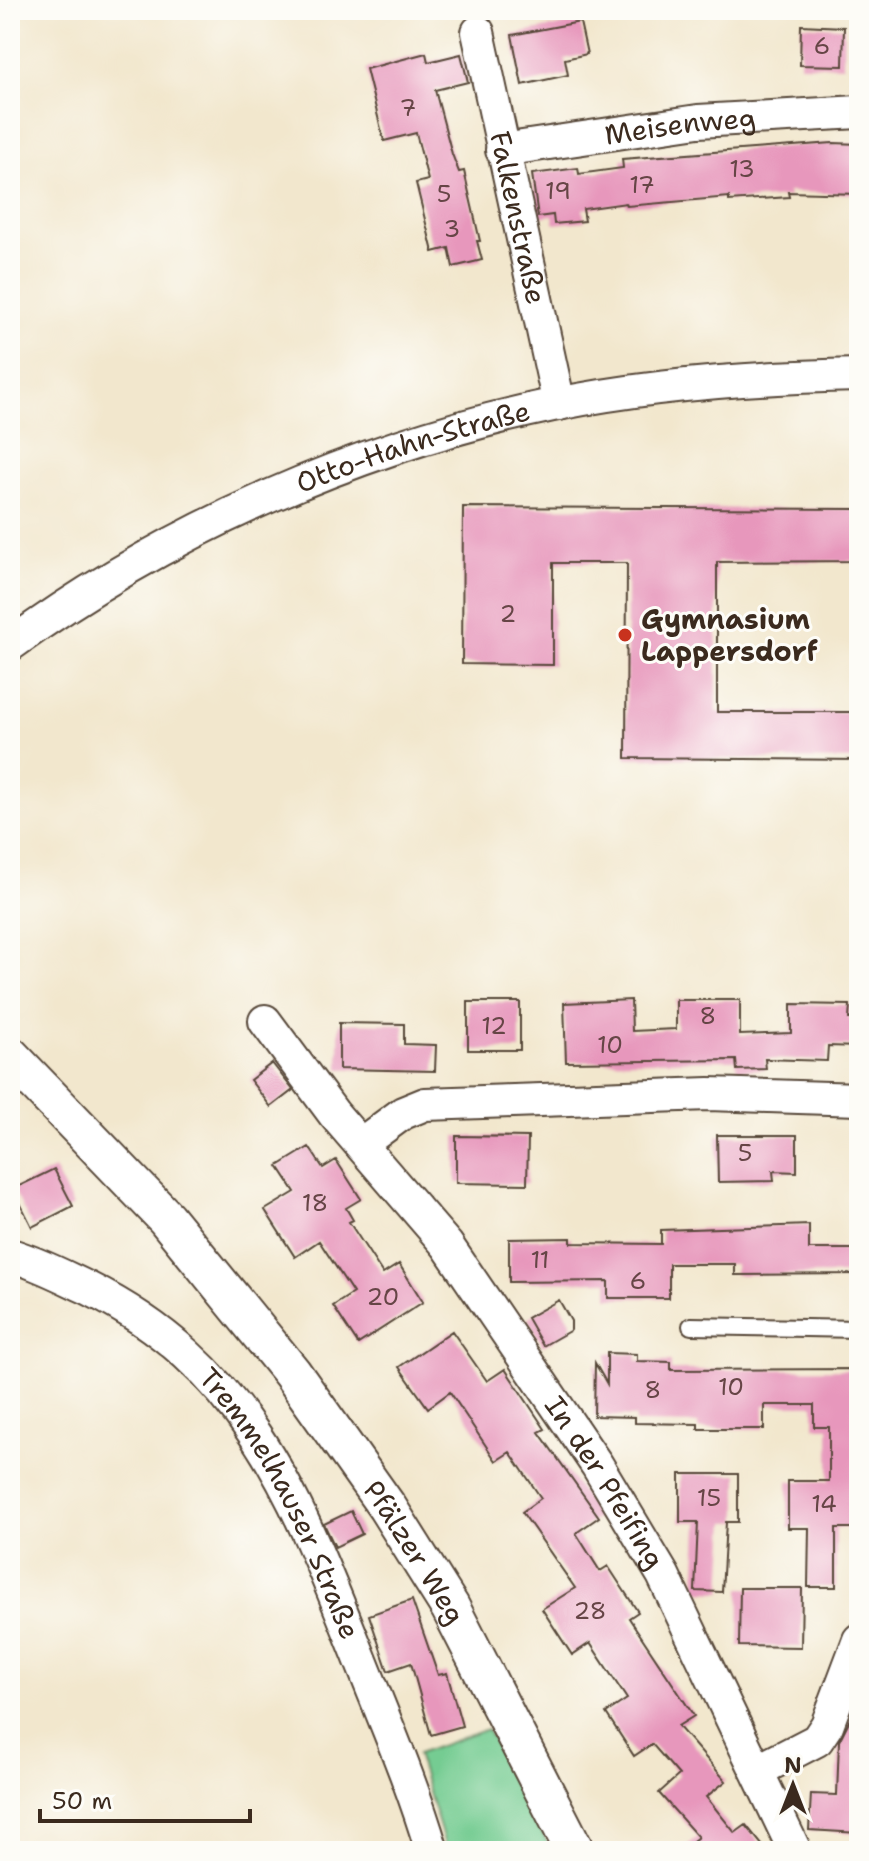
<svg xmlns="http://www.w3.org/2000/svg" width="869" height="1861" viewBox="0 0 869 1861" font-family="'Shantell Sans',sans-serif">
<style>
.green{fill:#74cc92;stroke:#587b58;stroke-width:2}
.building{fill:#e797bc}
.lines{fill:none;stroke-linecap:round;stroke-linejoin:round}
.service-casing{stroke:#564638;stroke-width:20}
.minor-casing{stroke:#564638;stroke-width:36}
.tertiary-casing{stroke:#564638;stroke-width:42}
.service{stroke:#fff;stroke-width:16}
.minor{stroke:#fff;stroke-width:32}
.tertiary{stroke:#fff;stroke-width:38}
.poi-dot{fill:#c8321e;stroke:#fdfcf7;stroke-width:3}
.labels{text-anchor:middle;stroke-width:6;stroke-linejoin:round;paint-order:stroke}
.number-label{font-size:24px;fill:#664546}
.street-label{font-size:28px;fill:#3b2a1e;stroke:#fdfcf7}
.poi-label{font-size:28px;font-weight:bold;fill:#3b2a1e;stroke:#fdfcf7;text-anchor:start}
</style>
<rect width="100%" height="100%" fill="#fdfcf7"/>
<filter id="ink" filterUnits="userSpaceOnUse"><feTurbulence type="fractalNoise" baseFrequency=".0125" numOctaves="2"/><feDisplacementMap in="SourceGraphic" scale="16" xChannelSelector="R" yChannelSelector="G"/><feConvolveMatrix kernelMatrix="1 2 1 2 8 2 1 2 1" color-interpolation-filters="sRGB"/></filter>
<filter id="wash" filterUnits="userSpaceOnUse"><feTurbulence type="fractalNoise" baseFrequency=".006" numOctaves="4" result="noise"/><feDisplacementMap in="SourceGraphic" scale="32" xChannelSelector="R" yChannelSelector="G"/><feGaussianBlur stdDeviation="1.8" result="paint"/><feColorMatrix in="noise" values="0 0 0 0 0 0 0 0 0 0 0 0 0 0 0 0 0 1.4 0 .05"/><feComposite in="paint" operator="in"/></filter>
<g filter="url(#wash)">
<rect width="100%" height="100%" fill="#f2e7cd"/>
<path class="green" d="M487 1729 552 1851H447L417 1754Z"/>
<g id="blocks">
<path class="building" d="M580 22 587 54 565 59 568 75 522 85 512 35Z
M801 25 844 27 843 66 800 65Z
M426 53 428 62 461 54 468 82 435 90 452 154 459 172 464 171 480 241H477L482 260 453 267 449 248 433 252 416 183 428 180 416 133 384 141 366 69Z
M833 143 859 144V194L788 192 789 197 729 201V197L627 206 626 203 583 209 585 221 554 224 553 215 538 217 532 174 578 168 579 174 623 168 622 159Z
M463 507 859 509V561L717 562V712H859V760L626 758 627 563H553V665L462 664Z
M631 1000 632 1031 676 1029V1000H740V1035L791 1033V1004L850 1005 849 1019H859V1047L828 1046 827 1061 765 1059 766 1069 737 1070 736 1060 566 1062 564 1003Z
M468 1002H520V1050H468Z
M339 1023 404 1024V1044L436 1045 435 1071 339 1069Z
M272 1063 293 1090 271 1107 250 1080Z
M717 1135H797V1172L773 1171 774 1181 718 1182Z
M456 1136 528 1137 527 1184 456 1183Z
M309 1147 323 1168 336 1160 361 1199 346 1208 353 1220 349 1222 383 1274 399 1264 423 1302 358 1344 333 1306 353 1293 319 1241 295 1257 265 1210 295 1192 278 1166Z
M54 1169 73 1206 32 1227 13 1189Z
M809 1225V1249H859V1274L735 1275V1264H669V1298H608V1281L509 1282V1239L571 1238V1243L661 1244V1230Z
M559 1300 571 1321V1330L543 1346 527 1318Z
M452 1331 487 1381 505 1369 545 1429 539 1432 599 1517 576 1533 600 1571 608 1566 638 1612 629 1618 694 1716 678 1726 726 1781 706 1797 735 1833 746 1825 767 1851H680L698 1837 659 1793 679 1775 652 1744 634 1756 606 1713 627 1699 590 1643 572 1655 542 1609 575 1588 522 1512 541 1498 510 1452 496 1461 450 1392 428 1408 399 1367Z
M607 1353 637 1354V1361L671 1362V1370L859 1369V1528H836V1587H808L809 1528H788V1481H829V1427H814V1405H764V1429H698V1424L635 1423V1417L594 1416 595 1363 607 1384Z
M680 1474H738V1522H726L722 1592 695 1591 698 1522H680Z
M351 1511 362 1534 335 1547 324 1524Z
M740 1588H802L801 1647 739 1646Z
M412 1600 438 1675 447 1673 462 1726 431 1735 411 1663 388 1671 369 1615Z
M850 1719H859V1833L809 1830 811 1794 837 1795 839 1741Z"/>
</g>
</g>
<g filter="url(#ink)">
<use href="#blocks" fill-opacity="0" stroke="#564638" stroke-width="2"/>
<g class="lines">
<g class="service-casing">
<path id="service" d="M691 1326 859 1329"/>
</g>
<g class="minor-casing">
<g id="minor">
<path id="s1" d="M478 32 559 404"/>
<path id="s2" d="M502 150 698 121 859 112"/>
<path id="s3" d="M10 645C170 528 363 444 557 404 655 384 759 377 859 375"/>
<path id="s4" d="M265 1021 334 1114 447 1245 597 1465 663 1575 795 1851"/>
<path d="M361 1144 403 1113 425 1104 709 1094 859 1099"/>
<path id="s5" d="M10 1255C38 1263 62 1276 88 1288 248 1368 295 1496 358 1653 384 1719 412 1783 432 1851"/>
<path d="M759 1770 817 1740 827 1725 859 1640"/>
</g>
</g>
<g class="tertiary-casing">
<g id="tertiary">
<path id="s6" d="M10 1056 166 1218 292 1373 387 1507 450 1607 575 1851"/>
</g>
</g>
<use href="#service" class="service"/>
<use href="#minor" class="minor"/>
<use href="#tertiary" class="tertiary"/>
</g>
</g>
<circle class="poi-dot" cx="625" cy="635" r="8"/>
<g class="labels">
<g class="number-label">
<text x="822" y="54">6</text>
<text x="408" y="116">7</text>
<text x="742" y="177">13</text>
<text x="642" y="193">17</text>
<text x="558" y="199">19</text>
<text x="444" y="202">5</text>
<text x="452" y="237">3</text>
<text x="508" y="622">2</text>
<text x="708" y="1024">8</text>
<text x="494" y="1034">12</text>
<text x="610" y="1053">10</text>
<text x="745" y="1161">5</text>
<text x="315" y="1211">18</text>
<text x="540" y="1268">11</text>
<text x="638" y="1289">6</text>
<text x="383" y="1305">20</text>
<text x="731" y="1395">10</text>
<text x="653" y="1398">8</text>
<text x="709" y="1506">15</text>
<text x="824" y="1512">14</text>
<text x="590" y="1619">28</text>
</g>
<g class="street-label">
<text dy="10" stroke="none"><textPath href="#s2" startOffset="180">Meisenweg</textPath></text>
<text dy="10" stroke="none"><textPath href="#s1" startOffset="190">Falkenstraße</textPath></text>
<text dy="10" stroke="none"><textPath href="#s3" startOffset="452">Otto-Hahn-Straße</textPath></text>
<text dy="10" stroke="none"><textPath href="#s4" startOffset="574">In der Pfeifing</textPath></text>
<text dy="10" stroke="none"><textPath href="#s5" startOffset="382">Tremmelhauser Straße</textPath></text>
<text dy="10" stroke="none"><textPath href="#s6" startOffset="642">Pfälzer Weg</textPath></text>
</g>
<g class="poi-label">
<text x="641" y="629">Gymnasium<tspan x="641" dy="32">Lappersdorf</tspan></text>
</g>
</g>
<rect width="869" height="1861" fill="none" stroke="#fdfcf7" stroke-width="40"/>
<g transform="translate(793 1785)" stroke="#fdfcf7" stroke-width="6" paint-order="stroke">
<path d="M0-6L14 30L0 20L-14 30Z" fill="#3b2a1e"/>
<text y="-12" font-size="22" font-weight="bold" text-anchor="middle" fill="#3b2a1e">N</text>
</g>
<path d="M40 1809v12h210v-12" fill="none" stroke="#3b2a1e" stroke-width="4"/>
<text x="52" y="1809" font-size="24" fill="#3b2a1e" stroke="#fdfcf7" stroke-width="6" paint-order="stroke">50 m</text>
</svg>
